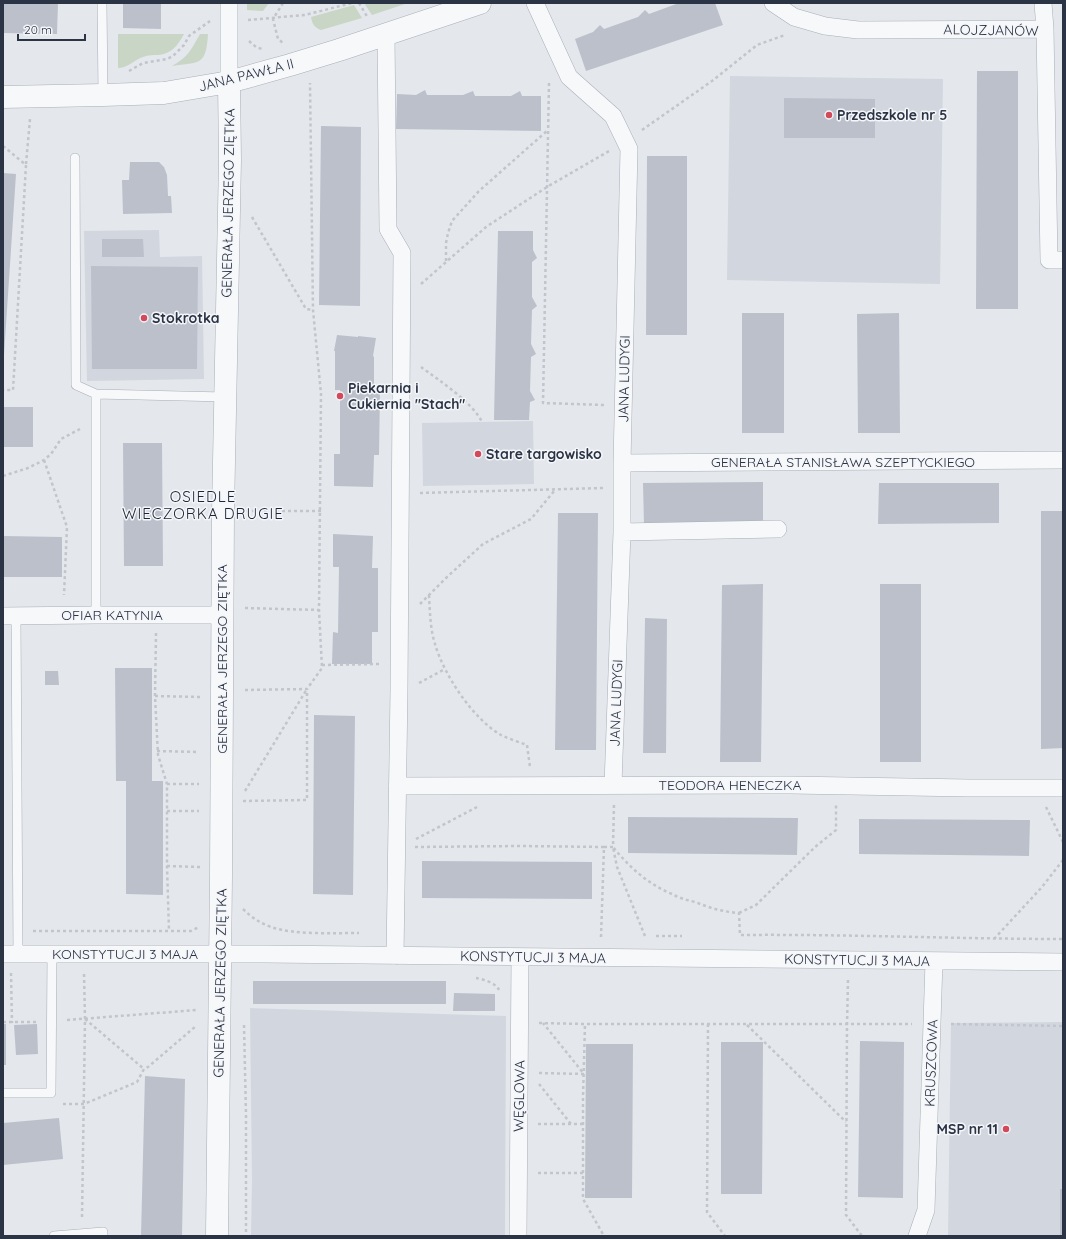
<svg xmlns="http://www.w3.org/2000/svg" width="1066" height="1239" viewBox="0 0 1066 1239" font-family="Quicksand,sans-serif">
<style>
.built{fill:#d2d6de}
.green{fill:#c9d6c5}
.building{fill:#bbc0ca}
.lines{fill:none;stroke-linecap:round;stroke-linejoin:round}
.service-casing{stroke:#a9aeb7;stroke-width:10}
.minor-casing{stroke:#a9aeb7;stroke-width:18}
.tertiary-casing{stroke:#a9aeb7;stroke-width:23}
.path{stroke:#c2c5cb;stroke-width:2.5;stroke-dasharray:3 3;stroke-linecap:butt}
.service{stroke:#f7f8fa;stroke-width:9}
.minor{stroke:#f7f8fa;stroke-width:17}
.tertiary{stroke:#f7f8fa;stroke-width:22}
.poi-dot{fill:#d1495b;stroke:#f4f6f9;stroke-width:1.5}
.labels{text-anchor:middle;stroke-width:3;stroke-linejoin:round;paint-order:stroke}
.street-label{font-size:14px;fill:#2b3445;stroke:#f4f6f9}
.poi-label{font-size:14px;font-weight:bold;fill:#2b3445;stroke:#f4f6f9;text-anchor:start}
.neighbourhood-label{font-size:15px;letter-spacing:1px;fill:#1d2536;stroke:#f4f6f9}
</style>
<rect width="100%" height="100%" fill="#e4e7ec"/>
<path class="built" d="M730 76 943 79 940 284 727 280Z
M159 230 160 257 202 256 204 379 87 381 84 231Z
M533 421 534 484 423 486 422 423Z
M250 1008 506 1016 505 1236H251L252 1179Z
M1063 1022V1236H948L951 1023Z"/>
<path class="green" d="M247 3H269L263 11 247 10Z
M364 3H408L372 15Z
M354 5 362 18 321 30C315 28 312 24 311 17Z
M118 34H184C178 45 172 54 158 55 154 55 148 55 143 57 134 60 128 68 118 68Z
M200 34H208C206 66 200 62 172 66 188 57 191 50 200 34Z"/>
<path class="building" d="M3 3H58L57 34 3 33Z
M123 3H161V29L123 28Z
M679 3H715L723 25 586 71 575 39 593 32 600 25 604 29 638 17 645 10 649 14Z
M977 71H1018V309H976Z
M425 90 427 95H463L473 91 475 96H511L520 91 522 96H541V131L396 129 397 94 416 95Z
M784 98 875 99V138H784Z
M321 126 361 127 360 306 319 305Z
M647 156H687V335H646Z
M130 162H159L164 167 167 175 168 196H171L172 213 123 214 122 180H129Z
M3 173 16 174 4 355H3Z
M498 231H533V250L537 258 532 262V297L537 306 532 310 531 344 536 354 531 357 530 391 535 400 530 402 529 420H494Z
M102 239H143L144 257H102Z
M91 266 198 267 197 369H92Z
M742 313H784V433H742Z
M899 313 900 433H858L857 314Z
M337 335 358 337V336L376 338 373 356 374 357V391H380L379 455H374L373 487 334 486V454H340V390H335V351H334Z
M3 407H33V447H3Z
M123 443H162L163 566H124Z
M763 482V524L644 525 643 483Z
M879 483H999V523L878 524Z
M1041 511H1063V748L1041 749Z
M558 513H598L596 750H555Z
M333 534 373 536 372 568H378V632H372V664H332L333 632 338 633 339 567H333Z
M3 536 62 537V577H3Z
M763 584 761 762H720L722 585Z
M880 584H921V762H880Z
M645 618 667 619 666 753H643Z
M115 668H152V781H163V895L126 894V781H116Z
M45 671H58L59 685H45Z
M314 715 355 716 353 895 313 894Z
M628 817 798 818 797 855 628 853Z
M859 819 1030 820 1029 856 859 854Z
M422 861 592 862V899L422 898Z
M253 981H446V1004H253Z
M454 993 495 994V1011H453Z
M3 1024H6V1065H3Z
M37 1024 38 1054 16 1055 14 1025Z
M860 1041 904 1042 903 1198 858 1197Z
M721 1042H763L762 1194H721Z
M586 1044H633L632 1198H585Z
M145 1076 185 1079 182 1236H141Z
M59 1118 63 1159 3 1165V1123Z
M1060 1189H1063V1236H1060Z"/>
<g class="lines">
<g class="service-casing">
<path id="service" d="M102 3 103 95
M75 158 76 385 96 394V615
M96 394 225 397
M16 616 18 954
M3 1093H51L52 954
M54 1236 103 1232V1236"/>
</g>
<g class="minor-casing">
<path id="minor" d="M229 3V82
M535 3 569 77 613 116 629 149 622 463V532L613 785
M773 3 794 17 825 26 858 30 1045 29 1049 260H1063
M1043 3 1045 29
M386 34 388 229 402 253 399 690 395 956
M622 463 1063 460
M622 532 778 529
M3 616 96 615H222
M397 786 790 785 969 788H1063
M3 954H264L1063 962
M518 1236 520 957
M917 1236 926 1210 934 961"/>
</g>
<g class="tertiary-casing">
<path id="tertiary" d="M3 97 103 95 164 93 229 82 290 65 339 50 480 3
M217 1236 221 876 223 512 230 160 229 82"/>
</g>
<path class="path" d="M283 3 273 19 278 39 283 43
M359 3 368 18
M248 20 305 15 352 3
M249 41 256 47 262 49
M129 71 143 63 167 59 173 56 184 45 189 36 210 21
M549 83 543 403 604 405
M642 130 712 81 757 45 785 35
M3 146 26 165 13 390H3
M26 164 30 119
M252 217 306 309 313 310
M446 261V243L448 233 452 221 479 191 548 130
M421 284 486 227 547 187 609 151
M421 367C439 380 473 403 482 422
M44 460 67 527 64 595
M3 476 28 468 44 460 51 454 61 439 80 429
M420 493 603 488
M246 511H321
M429 595C430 612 430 628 435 644 444 675 473 719 501 735 509 739 519 742 527 745L530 767
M420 604 447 577 483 544 531 519 555 490
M245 608 319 610 321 394 313 310 310 83
M156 633 155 696 158 755 167 784V866L169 931
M322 665 380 664
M419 683 445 669
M245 690 307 689 322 668 319 610
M155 696 201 697
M157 751 199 752
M167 784H199
M245 791 307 689
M243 801 307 800V689
M1046 807 1063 842
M167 811H199
M416 839 477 807
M415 847 519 846 604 847 601 937
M604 847H613L614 804
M167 866 200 867
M243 909C251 917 260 923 271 927 294 935 334 933 359 933
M739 913 756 905 815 847 836 830V805
M33 931H191L199 927
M645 936 617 867 613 847C629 867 648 884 672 894 679 898 687 900 695 902 710 908 724 912 739 913L740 935C847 934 955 939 1063 939
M656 936H682
M994 939 1042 887 1063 860
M11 973 12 1023
M476 978C483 979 496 983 499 990
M848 980 847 1025 846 1215 862 1236
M85 1019 144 1069
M67 1020 197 1010
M3 1022H36
M539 1023 585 1024H912
M708 1024 707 1212 725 1236
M951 1024 1063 1026
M244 1025 246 1115V1236
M747 1025 846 1122
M539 1073 584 1074 543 1023
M539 1084 571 1124
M63 1104H84L137 1082 144 1069 148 1067 196 1026
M538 1124H583
M538 1173H583V1199L604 1236
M583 1173V1098L585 1024
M82 1217 85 1019 84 973"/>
<use href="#service" class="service"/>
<use href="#minor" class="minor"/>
<use href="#tertiary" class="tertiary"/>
</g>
<g class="poi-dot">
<circle cx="829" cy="115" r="4"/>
<circle cx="144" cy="318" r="4"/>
<circle cx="340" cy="396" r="4"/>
<circle cx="478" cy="454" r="4"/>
<circle cx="1006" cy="1129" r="4"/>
</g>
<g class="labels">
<g class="street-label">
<text transform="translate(991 30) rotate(1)" y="5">ALOJZJANÓW</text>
<text transform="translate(246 75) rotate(-14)" y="5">JANA PAWŁA II</text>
<text transform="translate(228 203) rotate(-89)" y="5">GENERAŁA JERZEGO ZIĘTKA</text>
<text transform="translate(624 379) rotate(-89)" y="5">JANA LUDYGI</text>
<text x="843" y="467">GENERAŁA STANISŁAWA SZEPTYCKIEGO</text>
<text x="112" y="620">OFIAR KATYNIA</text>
<text transform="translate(222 659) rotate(-90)" y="5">GENERAŁA JERZEGO ZIĘTKA</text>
<text transform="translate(616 703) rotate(-88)" y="5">JANA LUDYGI</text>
<text x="730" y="790">TEODORA HENECZKA</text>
<text x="125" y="959">KONSTYTUCJI 3 MAJA</text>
<text transform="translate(533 957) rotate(1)" y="5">KONSTYTUCJI 3 MAJA</text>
<text transform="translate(857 960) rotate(1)" y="5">KONSTYTUCJI 3 MAJA</text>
<text transform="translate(220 983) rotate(-89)" y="5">GENERAŁA JERZEGO ZIĘTKA</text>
<text transform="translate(931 1063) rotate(-88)" y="5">KRUSZCOWA</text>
<text transform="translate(519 1096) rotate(-89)" y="5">WĘGLOWA</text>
</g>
<g class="poi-label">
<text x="837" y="120">Przedszkole nr 5</text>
<text x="152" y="323">Stokrotka</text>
<text x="348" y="393">Piekarnia i<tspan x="348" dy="16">Cukiernia "Stach"</tspan></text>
<text x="486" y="459">Stare targowisko</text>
<text x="998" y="1134" text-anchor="end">MSP nr 11</text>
</g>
<g class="neighbourhood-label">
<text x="203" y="502">OSIEDLE<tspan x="203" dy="17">WIECZORKA DRUGIE</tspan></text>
</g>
</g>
<rect width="1066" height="1239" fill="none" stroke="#2b3445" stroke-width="8"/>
<path d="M18 34v6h67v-6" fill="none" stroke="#2b3445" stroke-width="2"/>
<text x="24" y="34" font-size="12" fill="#2b3445" stroke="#f4f6f9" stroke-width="3" paint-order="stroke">20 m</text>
</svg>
